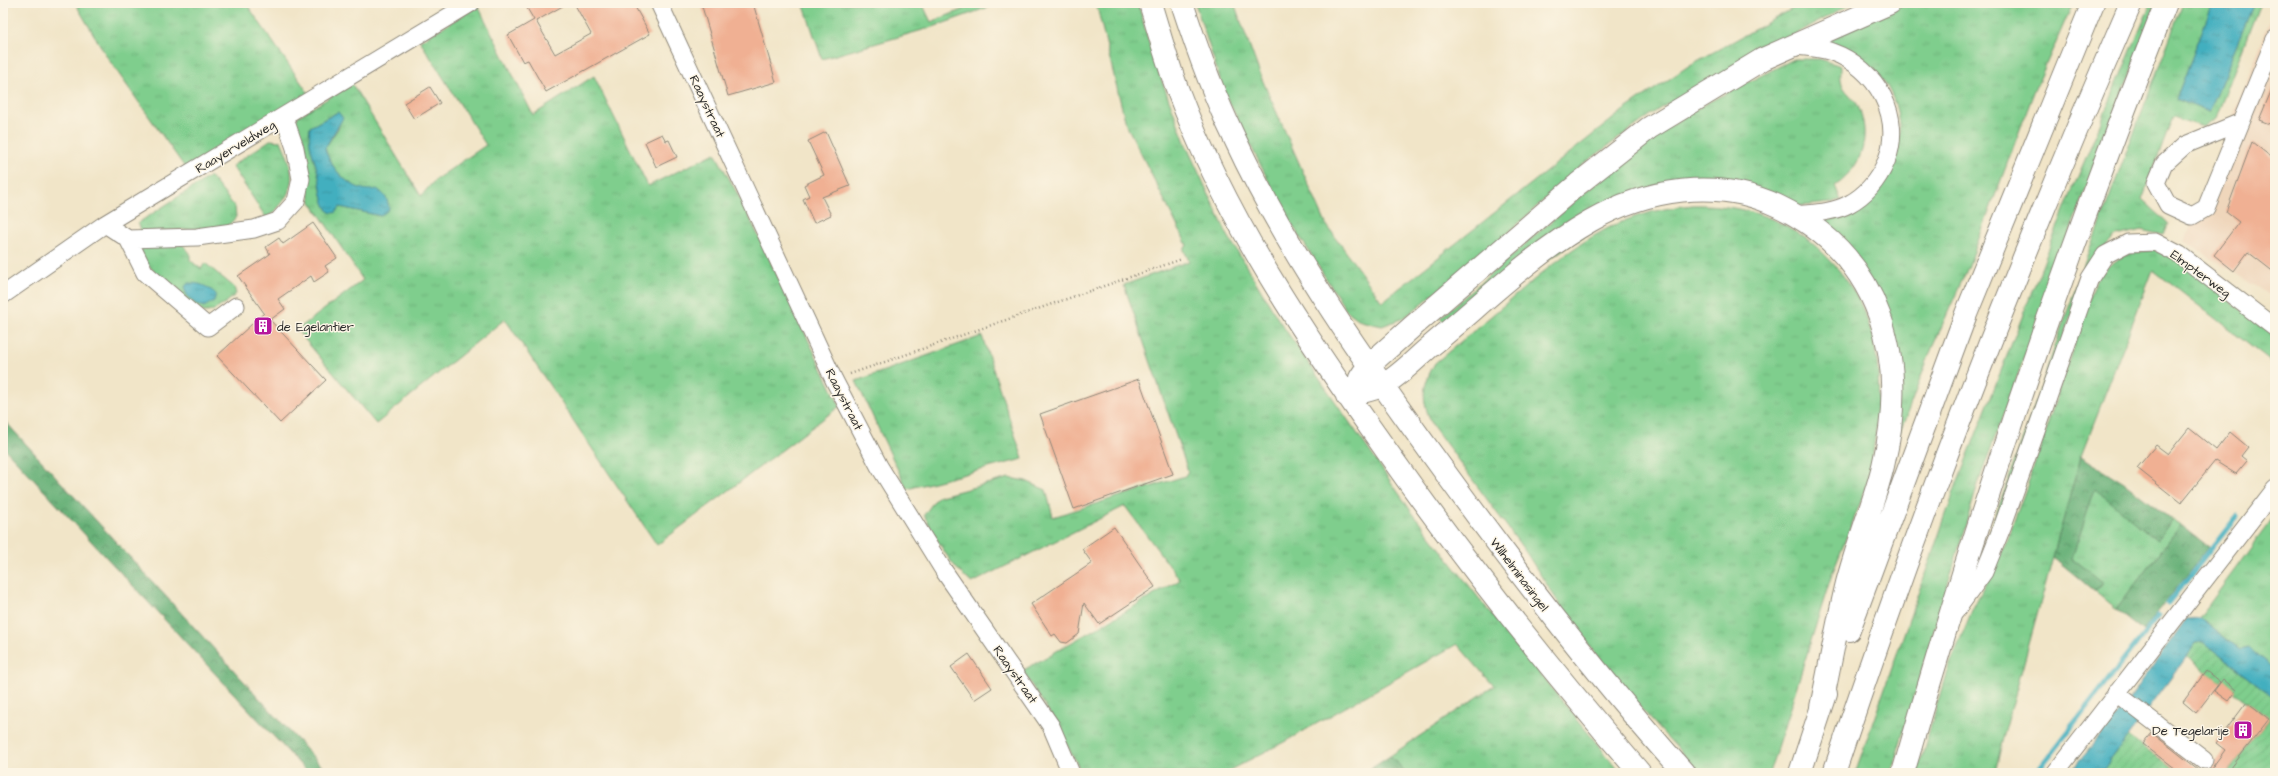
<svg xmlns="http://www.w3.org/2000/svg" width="2278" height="776" viewBox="0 0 2278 776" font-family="'Architects Daughter',sans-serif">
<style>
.built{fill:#efd6bb}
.grass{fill:url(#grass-tufts);stroke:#557c5c;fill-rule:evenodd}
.forest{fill:url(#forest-crowns);stroke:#496e52}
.garden{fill:url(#garden-furrows);stroke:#557c5c}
.water{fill:url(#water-ripples);stroke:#366d75}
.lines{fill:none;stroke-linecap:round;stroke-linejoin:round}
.stream{stroke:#42afbf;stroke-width:5}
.building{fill:#f0b093}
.minor-casing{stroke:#8e887a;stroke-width:19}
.highway-casing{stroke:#8e887a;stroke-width:24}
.path{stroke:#8e887a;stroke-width:2.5;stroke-dasharray:1 3;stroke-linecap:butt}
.minor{stroke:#fff;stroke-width:17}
.highway{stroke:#fff;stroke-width:22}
.labels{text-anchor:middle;stroke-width:3;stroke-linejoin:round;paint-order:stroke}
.street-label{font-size:13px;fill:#2b2b2b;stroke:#fcf5e5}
.poi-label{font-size:13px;fill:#2b2b2b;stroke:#fcf5e5;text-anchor:start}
</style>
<defs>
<pattern id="grass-tufts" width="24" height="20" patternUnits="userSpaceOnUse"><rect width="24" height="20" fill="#7fce8d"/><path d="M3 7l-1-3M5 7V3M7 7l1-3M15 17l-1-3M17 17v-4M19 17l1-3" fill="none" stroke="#6eb17a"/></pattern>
<pattern id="forest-crowns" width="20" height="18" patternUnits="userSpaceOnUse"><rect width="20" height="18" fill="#67b178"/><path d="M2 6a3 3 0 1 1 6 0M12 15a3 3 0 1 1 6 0" fill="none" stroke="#559063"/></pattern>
<pattern id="garden-furrows" width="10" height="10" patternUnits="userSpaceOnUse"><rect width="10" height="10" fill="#7fce8d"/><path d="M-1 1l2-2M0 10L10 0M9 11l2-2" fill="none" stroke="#6eb17a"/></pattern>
<pattern id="water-ripples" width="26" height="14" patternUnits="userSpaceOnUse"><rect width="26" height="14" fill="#42afbf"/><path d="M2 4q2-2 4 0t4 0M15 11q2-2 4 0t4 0" fill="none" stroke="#378f9b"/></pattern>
</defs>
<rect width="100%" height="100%" fill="#fcf5e5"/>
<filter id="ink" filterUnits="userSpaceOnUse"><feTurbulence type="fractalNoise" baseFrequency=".025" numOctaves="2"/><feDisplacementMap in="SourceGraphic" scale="8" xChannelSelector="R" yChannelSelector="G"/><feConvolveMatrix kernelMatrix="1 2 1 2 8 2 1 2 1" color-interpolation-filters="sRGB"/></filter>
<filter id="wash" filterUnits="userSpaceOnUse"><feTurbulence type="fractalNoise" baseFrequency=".012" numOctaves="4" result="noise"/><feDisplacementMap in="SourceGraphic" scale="16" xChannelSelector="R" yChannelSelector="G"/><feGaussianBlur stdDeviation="0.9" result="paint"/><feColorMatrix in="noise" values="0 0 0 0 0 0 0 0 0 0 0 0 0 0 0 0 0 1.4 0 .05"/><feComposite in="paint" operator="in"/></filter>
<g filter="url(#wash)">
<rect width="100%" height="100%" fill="#f1e5c8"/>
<path class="built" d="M2275 7V299L2185 241Z"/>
<path class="grass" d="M75 3H246L309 94 186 169 109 60Z
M803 3H922L931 22 979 3H1000L933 27 822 59Z
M1096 3H1138L1153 57 1186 145 1227 234 1278 319 1411 511 1499 624 1621 773H1407L1390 756 1494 686 1457 644 1284 742 1224 773H1082L1046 707 1022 671 1180 580 1125 506 972 583C949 565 938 541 924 515L937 497 1009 478 1026 481 1046 490 1053 517 1185 476 1188 471 1124 285 1189 261 1184 250 1187 245 1126 124Z
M1195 3H1234L1261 77 1326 224 1382 302 1624 110 1690 65 1803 3H1852L1659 109 1582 165 1497 243 1404 318 1382 326 1361 321 1346 310 1283 210 1225 94Z
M1899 3H2073L2034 92 1969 265 1932 348 1891 456 1897 360 1820 222C1832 219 1844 217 1855 211 1906 182 1914 110 1874 69 1860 55 1840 50 1822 43Z
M2151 3H2157L2083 196 1979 481 1891 773H1855L1957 483 2066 205Z
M2183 3H2213L2176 99 2209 112 2254 3H2260L2216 118 2203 127 2173 117 2142 199 2168 223 2163 235 2141 230 2117 236 2088 266 1992 543 1978 566 2080 275Z
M478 6 533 115 594 76 648 186 715 153 743 204 840 406 657 545 505 319 376 424 297 330 363 280 311 202 292 120 352 84 421 196 435 180 486 145 420 41ZM338 112 339 127 325 148C330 169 354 195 377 190L381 216 340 207 329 212C320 199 322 188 318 173 314 157 307 144 310 127Z
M1794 59H1820L1841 66C1841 71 1840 79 1842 84 1844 91 1853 97 1857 104 1872 135 1863 167 1835 186L1841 200 1830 203 1802 206 1666 183 1447 325 1440 318 1577 199 1660 132 1705 104Z
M270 140 281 141C298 177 295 193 267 219L232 166Z
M210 176 235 207 236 217 227 227 142 232 138 223Z
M1693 205C1742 204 1789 219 1824 254 1876 305 1885 367 1875 437 1873 448 1873 460 1870 472 1861 508 1842 544 1830 580 1810 644 1790 709 1769 773H1700L1624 690 1571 622 1525 551 1433 426C1421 400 1421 388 1435 363 1463 340 1490 317 1517 294 1575 245 1615 212 1693 205Z
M149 244H182L190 253V260L201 269 205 263 234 287 236 294C228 301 215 313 204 312 187 312 153 270 141 257V248Z
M2155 250 2177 260 2275 336V365L2153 270 2081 456 2002 742 1995 773H1917L1946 674 1973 608 2004 548 2031 475 2095 281C2115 257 2123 253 2155 250Z
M982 336 1023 459 907 489 856 381Z
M2095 488 2157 540 2172 520 2181 525 2116 609 2094 591 2104 584 2072 558Z
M2275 515V670L2249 648 2241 650 2199 618Z"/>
<path class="forest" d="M3 419 328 773H308L3 447Z
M2081 456 2124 483 2172 520 2157 540 2095 489 2072 558 2104 583 2094 591 2053 557Z
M2181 525 2209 547 2143 631 2116 609Z
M1390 756 1407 773H1364Z"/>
<path class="garden" d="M2204 643 2275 698V773H2227L2269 719 2234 692 2236 690 2223 680 2221 683 2187 657 2196 644Z
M2128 736 2180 773H2101Z"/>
<path class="water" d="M2213 3H2254L2209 112 2176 99Z
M338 112 343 118 325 148C330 169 354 195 377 189 386 195 388 200 389 209L381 216 340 207 335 213 329 212C320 199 322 188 318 173 314 157 307 144 310 127Z
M188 283C201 283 207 286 216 294L214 301 204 307C193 304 188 299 184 288Z
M2199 618 2241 650 2249 648 2275 670V698L2204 643 2196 644 2101 773H2070L2127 702 2186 619Z"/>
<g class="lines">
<path class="stream" d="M2274 469 2275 467
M2168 604 2237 516
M2036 773 2158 616"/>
</g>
<g id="blocks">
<path class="building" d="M524 3H568L536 21 555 54 591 34 574 3H633L650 34 546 92 528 60 523 62 508 35 534 20Z
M701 3H753L776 82 728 96Z
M2275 82V126L2259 120Z
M430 87 440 103 414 119 404 103Z
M826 132 850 186 822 197 831 215 814 223 803 199 809 196 804 185 824 175 808 141Z
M662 134 666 141 669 140 677 157 656 167 645 142Z
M2252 142 2275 160V273L2248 252 2234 271 2214 255 2239 222 2226 212Z
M313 223 337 258 325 266 329 272 314 282 311 276 278 299 285 309 270 320 326 380 280 423 217 356 264 313 238 276 270 254 266 247 279 238 283 244Z
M1139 379 1173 474 1074 509 1040 414Z
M2189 428 2216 450 2230 432 2248 447 2241 456 2247 461 2236 474 2215 461 2181 503 2137 468 2156 445 2168 454Z
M1114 527 1155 587 1099 624 1084 603 1079 634 1067 643 1061 642 1055 634 1052 636 1031 604 1092 563 1082 549Z
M969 654 992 688 974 700 951 667Z
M2206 671 2220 682 2196 713 2183 702Z
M2223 679 2236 690 2228 701 2214 691Z
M2247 702 2269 719 2227 773H2208L2225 750 2216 743Z
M2152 733 2203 773H2180L2143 744Z"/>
</g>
</g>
<g filter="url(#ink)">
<use href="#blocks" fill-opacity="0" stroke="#8e887a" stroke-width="1"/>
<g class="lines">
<g class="minor-casing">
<path id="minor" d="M659 3 834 380 879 466 944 571 1051 726 1071 773
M1793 46C1806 47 1820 48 1832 52 1877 68 1904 117 1886 162 1878 180 1866 195 1849 204 1832 213 1813 213 1795 215
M2241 122 2185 145 2164 164 2156 183 2168 205 2192 216 2206 208 2275 39
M105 224 128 239 197 237 254 229 278 221 296 201 301 179 295 148 284 116
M128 239 145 273 208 327 236 306
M3 295 105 224 471 3
M1955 612 1984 572 2003 525 2090 278 2105 255 2128 243 2155 242 2180 255 2275 328
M2116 693 2204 760
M2055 773 2275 489"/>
</g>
<g class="highway-casing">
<path id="highway" d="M1150 3C1159 32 1167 62 1178 91 1227 221 1306 338 1386 450 1465 562 1550 669 1640 773
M1182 3C1197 49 1213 94 1234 137 1290 258 1369 368 1447 475 1522 578 1599 678 1684 773
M1360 378 1368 366 1412 327 1578 184 1649 128 1763 59 1890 3
M1347 396C1358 392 1372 391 1383 385 1401 375 1416 358 1432 345 1483 303 1532 254 1590 221 1646 189 1717 177 1778 206 1882 256 1909 360 1883 466 1873 506 1857 544 1847 583 1837 624 1830 666 1821 707
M1849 630 1966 314 2093 3
M1800 773 1826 694
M1834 773C1920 512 2021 255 2131 3
M1903 773C1978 512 2066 255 2166 3"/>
</g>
<path class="path" d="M850 374 1182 259"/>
<use href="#minor" class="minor"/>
<use href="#highway" class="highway"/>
</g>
</g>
<defs>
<g id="building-square" transform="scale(1)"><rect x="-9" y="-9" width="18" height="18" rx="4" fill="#b5179e" stroke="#fcf5e5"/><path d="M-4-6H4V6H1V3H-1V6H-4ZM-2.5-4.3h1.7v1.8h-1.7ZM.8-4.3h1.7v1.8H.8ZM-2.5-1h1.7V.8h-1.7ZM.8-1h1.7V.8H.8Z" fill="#fff"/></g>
</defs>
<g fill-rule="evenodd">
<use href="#building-square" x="263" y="326"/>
<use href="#building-square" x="2243" y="730"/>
</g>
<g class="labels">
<g class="street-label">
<text transform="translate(708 106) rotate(65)" y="5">Raaystraat</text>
<text transform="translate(235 146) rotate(-31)" y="5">Raayerveldweg</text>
<text transform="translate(2201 273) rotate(36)" y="5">Elmpterweg</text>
<text transform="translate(845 399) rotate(63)" y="5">Raaystraat</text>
<text transform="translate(1520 574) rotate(53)" y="5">Wilhelminasingel</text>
<text transform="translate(1016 674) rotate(55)" y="5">Raaystraat</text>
</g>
<g class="poi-label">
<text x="277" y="331">de Egelantier</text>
<text x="2229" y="735" text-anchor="end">De Tegelarije</text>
</g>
</g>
<rect width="2278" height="776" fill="none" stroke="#fcf5e5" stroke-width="16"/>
</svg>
